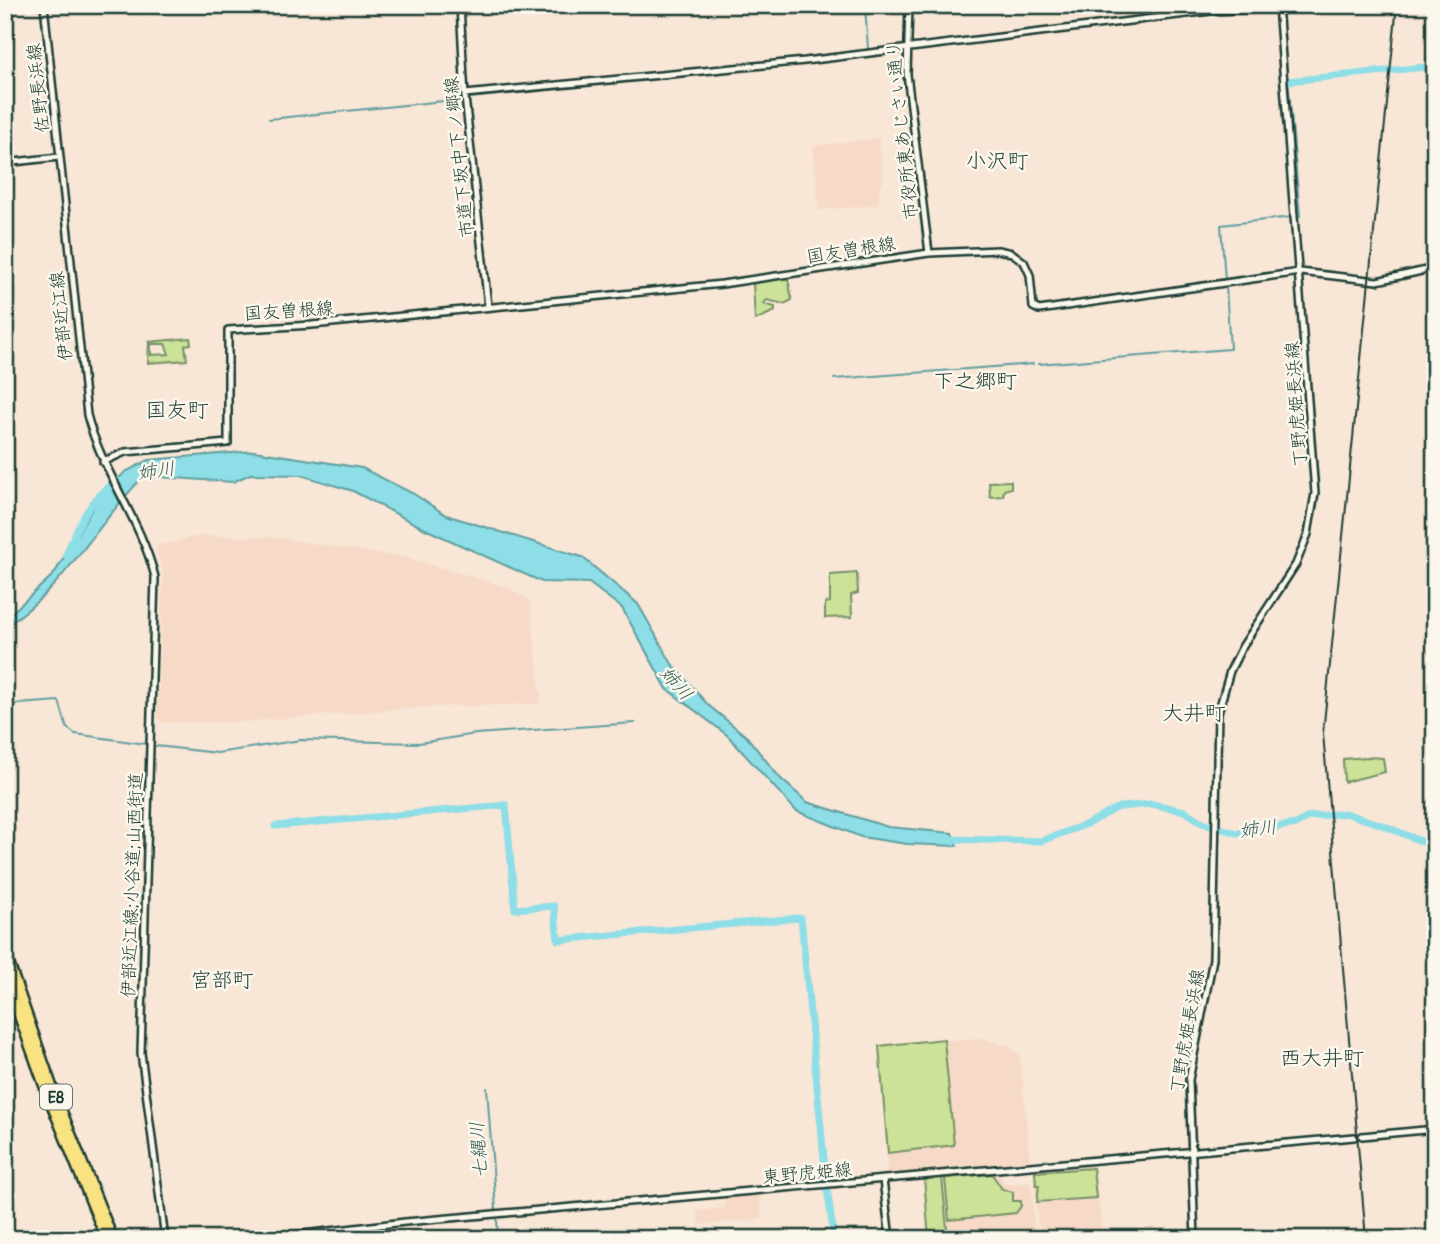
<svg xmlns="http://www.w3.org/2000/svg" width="1440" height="1244" viewBox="0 0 1440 1244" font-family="Pangolin,'Klee One',sans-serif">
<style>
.built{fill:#f6dac7}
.green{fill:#cbe298;stroke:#759066;stroke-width:2;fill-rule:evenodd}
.water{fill:#8ddee7;stroke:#619e9f;stroke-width:2}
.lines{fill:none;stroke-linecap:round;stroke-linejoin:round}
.stream{stroke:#619e9f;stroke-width:2}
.river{stroke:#8ddee7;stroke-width:7}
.tertiary-casing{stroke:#1f3d34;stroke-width:10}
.secondary-casing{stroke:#1f3d34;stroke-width:10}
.motorway-casing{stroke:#1f3d34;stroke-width:13}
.tertiary{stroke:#fbf7ec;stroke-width:5}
.secondary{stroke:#fbf7ec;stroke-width:5}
.motorway{stroke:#f8e281;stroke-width:8}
.rail{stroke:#1f3d34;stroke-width:2}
.labels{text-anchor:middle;stroke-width:5;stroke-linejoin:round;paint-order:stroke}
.shield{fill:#fbf7ec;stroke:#61756b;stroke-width:2}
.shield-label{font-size:16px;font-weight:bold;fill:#1f3d34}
.street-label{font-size:18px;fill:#1f3d34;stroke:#fbf7ec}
.water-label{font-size:19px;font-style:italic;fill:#355d58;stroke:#fbf7ec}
.quarter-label{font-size:21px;fill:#1f3d34;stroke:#fbf7ec}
</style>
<rect width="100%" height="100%" fill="#f8e6d6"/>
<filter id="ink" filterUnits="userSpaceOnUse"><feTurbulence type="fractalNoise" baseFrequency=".0143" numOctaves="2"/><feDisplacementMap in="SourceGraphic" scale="14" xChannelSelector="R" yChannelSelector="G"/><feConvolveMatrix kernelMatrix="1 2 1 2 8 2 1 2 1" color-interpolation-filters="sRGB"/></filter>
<g filter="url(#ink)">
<path class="built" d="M879 138 883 182 879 187V205L819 210 813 146Z
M198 536 270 537 408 558 507 587 530 601 541 698 538 704 428 707 241 722 163 723 157 717 163 574 156 546Z
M980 1038 1008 1046 1020 1055 1030 1163 888 1176 878 1046Z
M1090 1164 1095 1168 1103 1239H1040L1033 1170Z
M1000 1172 1004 1184 1031 1183 1035 1239H949L944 1177Z
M759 1194 762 1218 699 1225 697 1211 725 1208 724 1196Z"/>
<path class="green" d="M788 278 792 300 784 304 767 300 763 304 775 307V311L755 320 753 283Z
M190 338 191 344 185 345 187 360 148 363 149 342ZM151 344H165L169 354 151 355Z
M1011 481V488L1004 490 1003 496 990 497 989 482Z
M857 573 858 593 851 595 852 617 825 618V603L830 602V575Z
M1368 757 1383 758 1385 772 1344 782 1343 759Z
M944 1039 954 1145 888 1153 879 1046Z
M1093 1168 1096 1198 1037 1202 1039 1185H1036L1035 1172Z
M992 1174 1002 1189 1013 1192V1201H1021V1206L1016 1213 949 1220 945 1178Z
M942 1177 948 1239H929L924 1178Z"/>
<path class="water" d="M254 451 362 468 414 494 446 515 582 557 638 604 672 664 707 704 747 737 780 778 807 802 888 827 952 833 957 846 907 844 861 837 796 811 727 735 667 689 622 608 589 583 542 582 423 528 353 491 301 475 250 474 233 482 144 476C95 525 64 590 5 626V619L54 574 98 499 125 472 149 460Z"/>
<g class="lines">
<path class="stream" d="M865 5 868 49
M1236 12 1272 13
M1282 14 1387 5
M1282 15 1287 74
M1037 36 1224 13
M915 50 1031 36
M730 71 900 52
M1288 78 1300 216
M469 98 641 80
M269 119 463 99
M1225 280 1221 225 1292 217
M1038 364 1230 349 1226 287
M834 379 1033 364
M5 705 59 701 67 728 75 734 146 744
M156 746 217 753 301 740 419 743 476 734 635 723
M487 1088 496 1210
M497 1220 498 1239"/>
<path class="river" d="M1288 81 1435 66
M66 555C77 526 91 497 117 480
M275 826 506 805 515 909 554 906 558 940 798 918
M947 839 1041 841 1087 824 1119 807 1152 804 1185 811 1203 823 1237 833 1297 824 1308 817 1345 813 1382 825 1435 847
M801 918 826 1180
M827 1187 834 1239"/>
<g class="tertiary-casing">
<path id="tertiary" d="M460 5 465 97 488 306
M909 5 907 74 929 253
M465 94 805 61 1211 11 1278 8
M883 1180 890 1239"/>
</g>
<g class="secondary-casing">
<path id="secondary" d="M44 5 87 415C102 472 141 520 155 577L141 1053 165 1239
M5 163 59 157
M103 462 125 452 228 443V330L312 325 722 284 929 253 998 250 1012 253 1024 262 1030 275 1033 307 1039 310 1300 272 1377 281 1435 268
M1362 1136 1435 1129
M262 1239 405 1222 1354 1137
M1195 1239 1189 1080 1213 959 1218 713 1230 671 1242 647 1296 564 1308 534 1315 493 1278 5"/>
</g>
<g class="motorway-casing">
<path id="motorway" d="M5 952 53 1089 113 1239
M5 977 46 1091 106 1239"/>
</g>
<use href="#tertiary" class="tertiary"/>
<use href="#secondary" class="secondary"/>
<use href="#motorway" class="motorway"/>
<path class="rail" d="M1366 1239 1323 733 1397 5"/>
</g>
</g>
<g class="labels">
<rect class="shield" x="40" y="1084.5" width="32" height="25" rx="5"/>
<g class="shield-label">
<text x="56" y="1103">E8</text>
</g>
<g class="street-label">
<text transform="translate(38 88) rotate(-96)" y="6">佐野長浜線</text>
<text transform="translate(902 130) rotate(-96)" y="6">市役所東あじさい通り</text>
<text transform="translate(459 157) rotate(-96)" y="6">市道下坂中下ノ郷線</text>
<text transform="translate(851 250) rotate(-9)" y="6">国友曽根線</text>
<text transform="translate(289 311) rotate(-4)" y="6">国友曽根線</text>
<text transform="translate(61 316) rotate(-96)" y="6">伊部近江線</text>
<text transform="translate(1296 404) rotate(-94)" y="6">丁野虎姫長浜線</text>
<text transform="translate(132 885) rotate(-88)" y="6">伊部近江線;小谷道;山西街道</text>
<text transform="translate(1187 1031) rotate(-80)" y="6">丁野虎姫長浜線</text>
<text transform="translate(807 1173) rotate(-5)" y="6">東野虎姫線</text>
</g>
<g class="water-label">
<text transform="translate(156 470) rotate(-8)" y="7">姉川</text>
<text transform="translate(677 683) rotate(48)" y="7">姉川</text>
<text transform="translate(1258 828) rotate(-7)" y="7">姉川</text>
<text transform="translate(478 1150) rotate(-94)" y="7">七縄川</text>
</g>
<g class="quarter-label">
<text x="997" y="168">小沢町</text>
<text x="975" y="388">下之郷町</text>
<text x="177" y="417">国友町</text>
<text x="1194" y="720">大井町</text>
<text x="222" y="987">宮部町</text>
<text x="1322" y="1065">西大井町</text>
</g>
</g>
<rect width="1440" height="1244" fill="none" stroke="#fbf7ec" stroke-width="28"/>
<rect x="14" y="14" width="1412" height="1216" fill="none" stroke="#1f3d34" stroke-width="2.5" filter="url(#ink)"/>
</svg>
